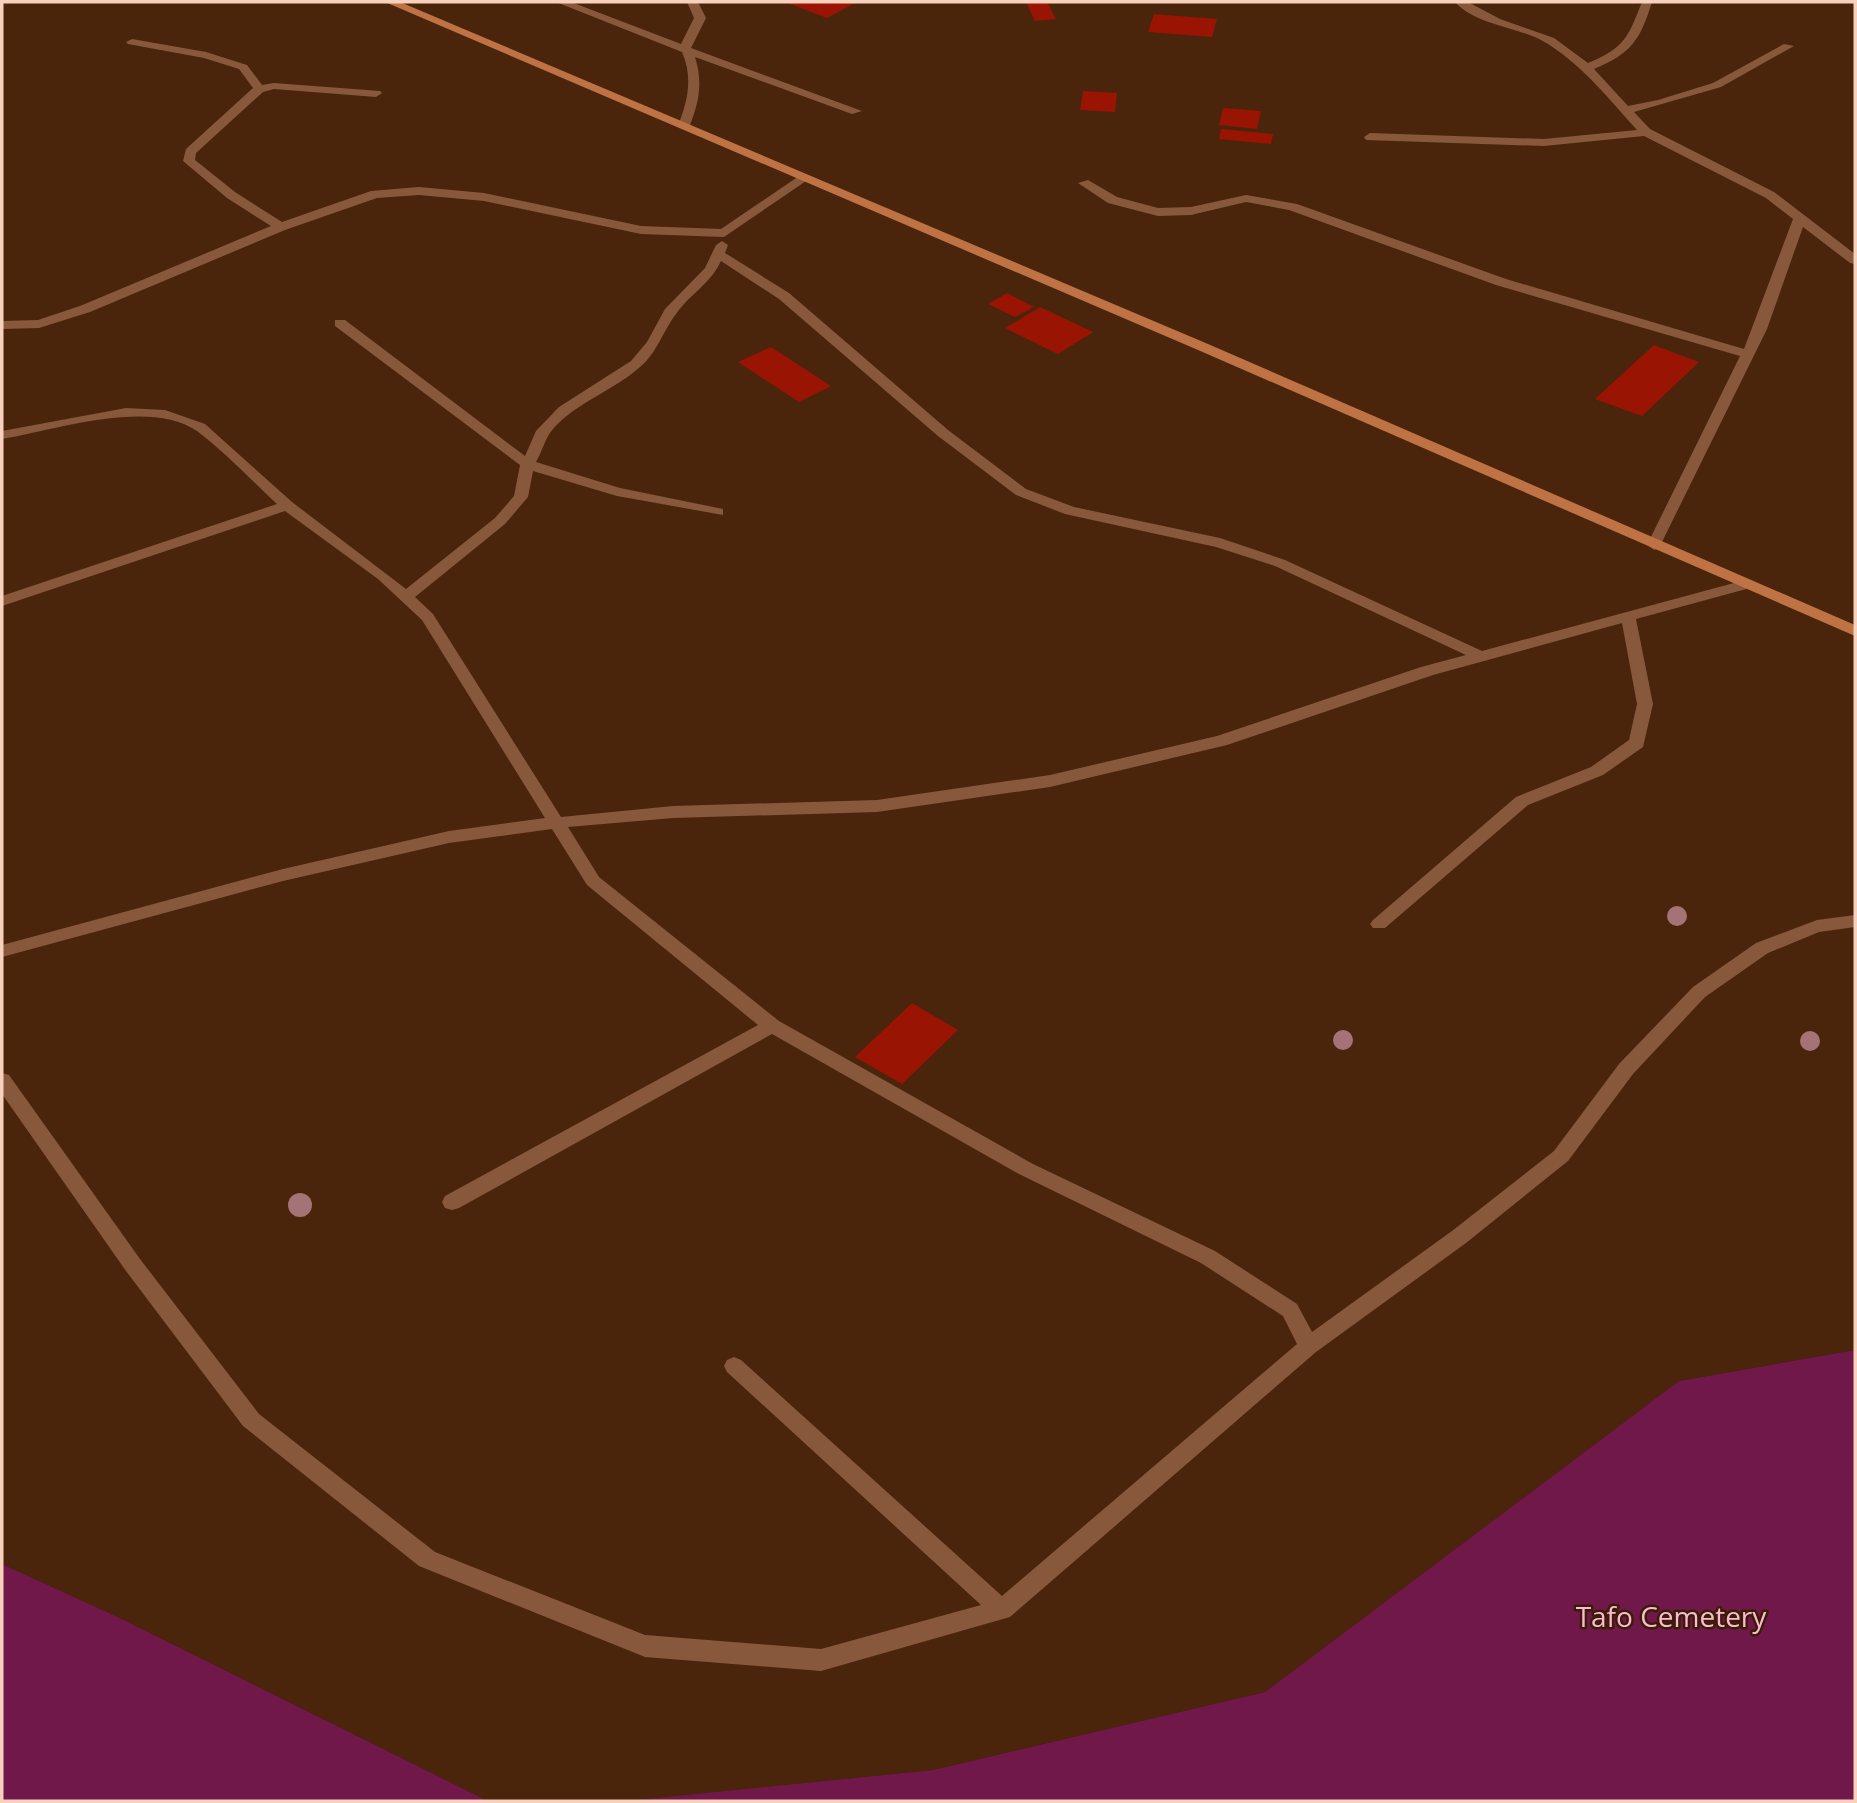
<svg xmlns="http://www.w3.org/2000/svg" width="1857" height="1803" viewBox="0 0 1857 1803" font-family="'Open Sans',sans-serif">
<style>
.built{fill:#4a250b}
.green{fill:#6f1849}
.building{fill:#9a1404}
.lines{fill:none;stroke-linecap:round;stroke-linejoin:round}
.lane{fill:#88583c;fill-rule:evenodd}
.secondary{fill:#bf7244;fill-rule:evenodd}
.tree{fill:#a47377}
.labels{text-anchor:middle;stroke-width:5;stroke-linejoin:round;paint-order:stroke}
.near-park-label{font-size:28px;fill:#f8bad5;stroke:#3d1c05}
</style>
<rect width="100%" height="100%" fill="#3d1c05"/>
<path class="built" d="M2 2H1855V1350L1679 1381 1265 1692 933 1770 625 1801H488L120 1618 2 1564Z"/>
<path class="green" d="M1855 1350V1801H625L933 1770 1265 1692 1679 1381Z
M2 1564 120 1618 488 1801H2Z"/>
<path class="building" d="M785 2H857L827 18Z
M1026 2H1047L1056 19 1035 21Z
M1154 14 1217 19 1212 37 1148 32Z
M1083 91 1117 93 1115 112 1080 110Z
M1223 108 1261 111 1257 129 1219 125Z
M1221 129 1273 134 1271 144 1219 139Z
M1007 293 1034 307 1015 317 988 304Z
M1040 307 1093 332 1058 354 1005 328Z
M1654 345 1699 362 1642 416 1595 399Z
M771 347 831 386 799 402 738 362Z
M912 1003 958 1030 902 1084 855 1057Z"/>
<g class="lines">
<path class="lane" d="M556 2H571L681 44 694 18 687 2H698L706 18 691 48 862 111 852 114 695 57C703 82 699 102 690 125L680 128 678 125C688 101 693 77 682 52Z
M1455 2H1468L1500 19 1554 38 1588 63C1625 48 1628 37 1642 2H1652C1640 40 1632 53 1594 69L1628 106 1658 100 1713 83 1784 44 1794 46 1721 87 1634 112 1650 129 1774 192 1855 254V264L1850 263 1803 227 1767 329 1659 548 1654 550 1647 545 1740 356 1496 285 1289 210 1246 202 1191 215 1158 216 1108 203 1078 183 1088 180 1117 197 1158 208 1191 207 1246 195 1297 204 1506 279 1744 349 1793 219 1766 198 1644 136 1544 146 1366 140 1364 137 1370 133 1544 139 1637 130C1610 100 1584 67 1548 44 1520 26 1478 27 1455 2Z
M132 39 206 52 247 65 262 85 274 83 380 91 382 93 376 97 274 89 263 92 196 153 195 160 235 192 282 222 371 191 419 187 484 193 641 226 721 229 802 174 812 177 724 237 641 234 484 201 419 195 377 198 285 230 90 312 39 328 2 329V321L38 320 80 306 271 226 227 198 183 161 186 149 253 88 239 69 204 58 128 44 126 42Z
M722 241 728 245 725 253 789 293 948 430 1026 489 1074 507 1220 538 1285 560 1482 651 1745 580 1753 585 1750 588 1636 619 1653 704 1643 747 1603 775 1528 805 1385 928H1373L1370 924 1373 920 1516 797 1591 767 1629 740 1637 704 1622 623 1433 675 1227 745 1050 787 877 812 673 818 568 827 599 877 779 1021 1033 1164 1215 1251 1297 1304 1312 1332 1452 1231 1554 1151 1619 1064 1693 987 1756 943 1817 920 1855 915V927L1819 932 1768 953 1705 997 1633 1074 1568 1161 1466 1243 1316 1352 1010 1617 821 1671 645 1657 419 1566 243 1426 126 1271 2 1094V1073L9 1075 140 1259 259 1414 435 1552 645 1635 821 1649 981 1605 727 1372 724 1366 727 1360 734 1357 741 1360 1002 1596 1297 1344 1283 1316 1201 1263 1019 1174 772 1034 459 1208 452 1210 445 1208 442 1202 445 1196 758 1025 587 885 552 829 449 843 283 881 2 957V945L283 869 449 831 545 818 422 620 378 579 285 511 2 606V596L277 504C251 480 225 452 197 431 150 398 54 430 2 439V431L126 408 165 410 205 424 292 502 406 589 495 518 514 496 520 465 335 326V320H345L525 456 536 431 559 407 631 361 647 342 665 309 705 268 716 245ZM721 261 779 299 938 436 1016 495 1065 514 1216 547 1275 566 1466 655 1421 667 1217 736 1050 775 877 800 673 806 561 817 433 614 415 597 505 524 528 497 533 471 617 496 723 515V509L620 488 536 462C542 452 545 438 553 429 577 402 613 391 640 367 657 353 663 331 676 314 689 295 711 283 721 261Z"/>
<path class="secondary" d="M385 2H400L1208 344 1855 625V636L1198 350Z"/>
</g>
<g class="tree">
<circle cx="1677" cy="916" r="10"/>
<circle cx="1343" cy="1040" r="10"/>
<circle cx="1810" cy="1041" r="10"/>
<circle cx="300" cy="1205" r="12"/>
</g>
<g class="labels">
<g class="near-park-label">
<text x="1671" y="1627">Tafo Cemetery</text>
</g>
</g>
<rect width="1857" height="1803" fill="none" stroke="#f7d1bc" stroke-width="7"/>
</svg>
